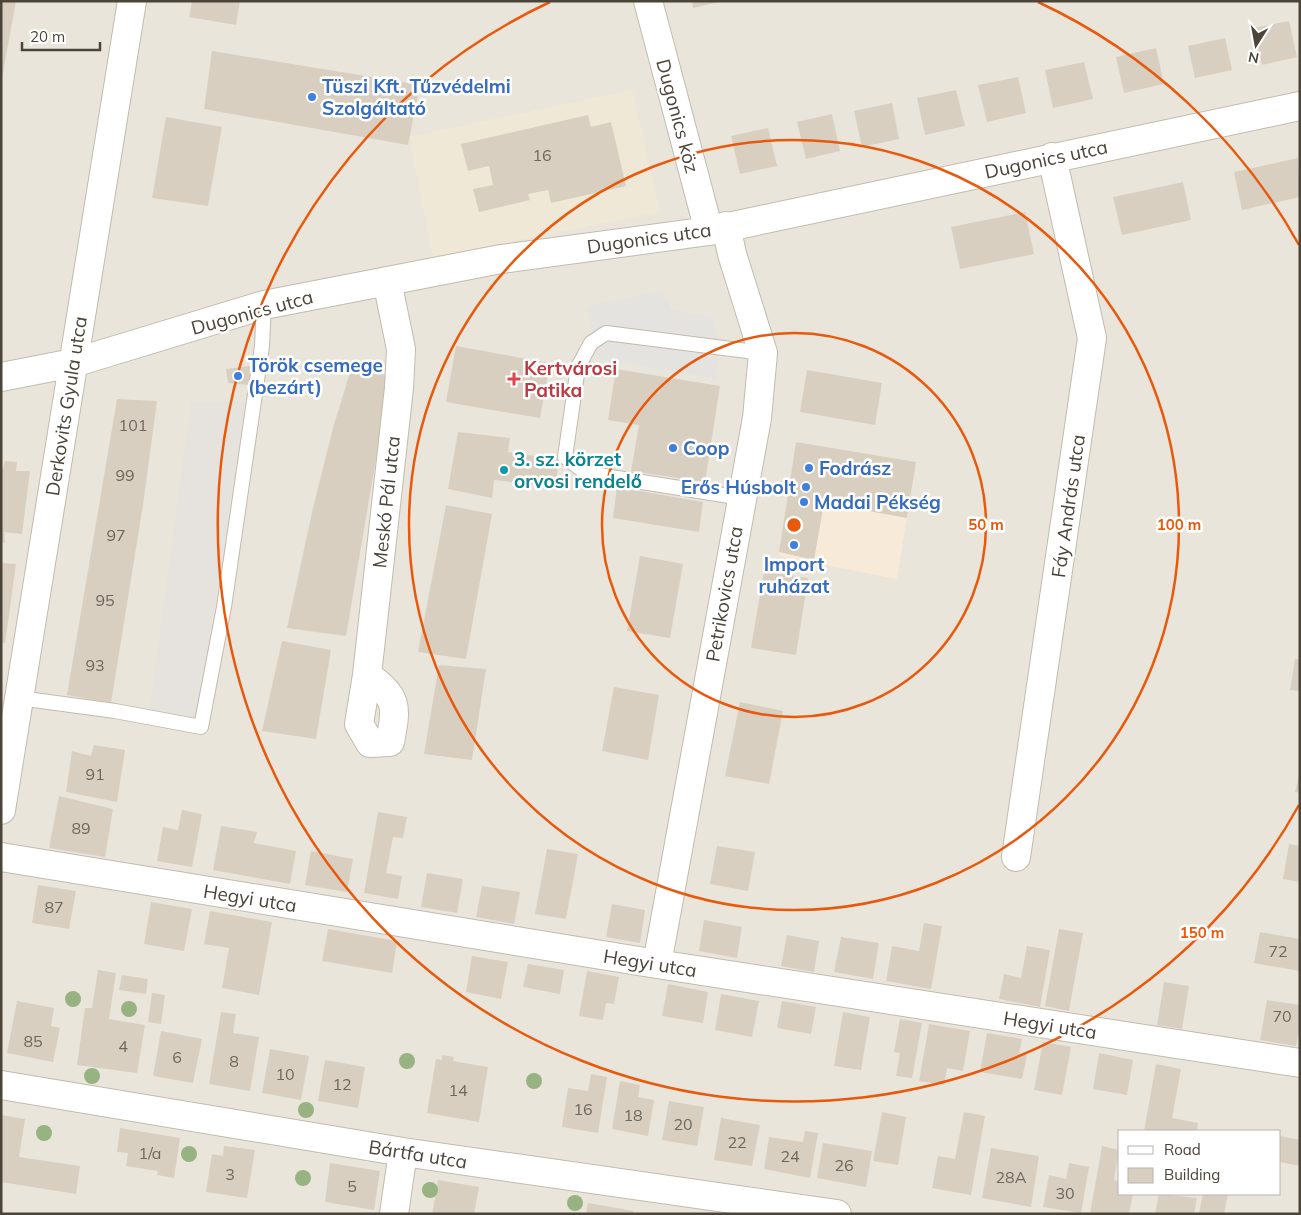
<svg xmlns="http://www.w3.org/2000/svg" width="1301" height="1215" viewBox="0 0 1301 1215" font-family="Mulish,sans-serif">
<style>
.residential{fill:#eae5da;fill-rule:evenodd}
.commercial{fill:#f7ead8}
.industrial{fill:#e6e2dd}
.education{fill:#efe8d6}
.parking{fill:#e5e3e0}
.building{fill:#d8cfc1}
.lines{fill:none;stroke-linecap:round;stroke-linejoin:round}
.service-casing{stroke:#c2bbae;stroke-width:16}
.minor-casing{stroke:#c2bbae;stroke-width:30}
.service{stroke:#fff;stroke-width:14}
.minor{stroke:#fff;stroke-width:28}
.tree{fill:#97b381}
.ring{fill:none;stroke:#e8590c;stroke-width:2.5}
.shop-dot{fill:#3f7fe0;stroke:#fff;stroke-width:2}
.health-dot{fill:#e0444e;stroke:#fff;stroke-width:2}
.culture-dot{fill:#0f9aa8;stroke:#fff;stroke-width:2}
.labels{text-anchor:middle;stroke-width:5;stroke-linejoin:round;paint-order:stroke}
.number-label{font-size:16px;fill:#6e675b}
.shop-label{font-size:19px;font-weight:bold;fill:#366cbe;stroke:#fff;text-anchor:start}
.street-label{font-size:19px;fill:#4b4439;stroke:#fff}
.health-label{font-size:19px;font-weight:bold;fill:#be3a42;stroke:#fff;text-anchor:start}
.culture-label{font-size:19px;font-weight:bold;fill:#0d838f;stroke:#fff;text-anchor:start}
.centre{fill:#e8590c;stroke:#fff;stroke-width:2.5}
.ring-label{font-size:15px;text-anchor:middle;font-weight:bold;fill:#e8590c;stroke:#fff;stroke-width:5;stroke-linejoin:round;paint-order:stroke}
</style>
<rect width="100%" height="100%" fill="#f6f3ec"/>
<path class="residential" d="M1 1H1300V1214H1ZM1120 1131H1280V1194H1120Z"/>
<path class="commercial" d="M796 442 916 462 897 579 779 556Z"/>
<path class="industrial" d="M191 402H245L197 724 149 714Z"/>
<path class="education" d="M632 90 660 212 433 257 409 137Z"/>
<path class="parking" d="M661 291 672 310 712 317 720 343 716 379 596 358 587 306Z"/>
<path class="building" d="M1 1H16L2 78H1Z
M192 1H240L236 25 189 17Z
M692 1H719V2L693 8Z
M1289 21 1297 57 1262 65 1254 28Z
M1225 38 1232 70 1195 78 1188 46Z
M1156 48 1164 84 1124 93 1116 57Z
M212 51 420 85 408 145 204 109Z
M1084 62 1093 99 1053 108 1045 70Z
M1018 77 1026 113 987 122 978 85Z
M956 90 965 126 925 135 917 98Z
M892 103 899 139 862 147 854 111Z
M832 114 840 151 806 159 797 122Z
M588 115 591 127 611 122 626 186 551 203 548 190 528 194 530 200 479 212 473 189 493 185 489 166 468 171 461 144Z
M166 117 222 127 208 206 152 198Z
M768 128 777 166 740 174 731 136Z
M1298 158 1300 197 1242 210 1234 172Z
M1183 182 1191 220 1122 235 1113 197Z
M1025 212 1034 254 960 269 951 227Z
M456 346 550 363 540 418 446 402Z
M250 366 249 385 228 383 226 369Z
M351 369 390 376 346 636 287 628 313 508 333 428Z
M616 369 720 386 705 482 631 471 639 425 608 420Z
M807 370 882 383 875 425 800 412Z
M117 399 157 401 143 505 111 703 67 695Z
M458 432 510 438 508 452 559 460 555 488 494 480 492 498 448 489Z
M796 442 916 462 907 518 824 503 814 560 779 552Z
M5 461 17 462 16 471H30L22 534 4 532 5 543 1 542V469H3Z
M617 487 703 502 699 532 613 518Z
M446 505 492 514 466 659 418 652Z
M640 556 683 564 670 638 627 631Z
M1 563 16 564 5 643 1 642Z
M764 571 808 578 796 655 751 648Z
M282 641 331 650 316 739 262 731Z
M1295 659 1300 660V691L1290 690Z
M439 665 486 669 472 760 424 754Z
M614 687 659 695 648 760 602 751Z
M740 702 783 711 769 784 725 776Z
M94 745 125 750 117 802 66 792 72 751 91 756Z
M1299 775H1300V793L1295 792Z
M59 796 113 809 105 857 49 848Z
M182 810 202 814 192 867 157 861 163 827 178 830Z
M378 812 407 817 403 838 393 837 386 873 402 876 398 899 364 893Z
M221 826 257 832 254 843 296 851 290 884 213 870Z
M1289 844 1300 846V882L1283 879Z
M717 846 755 852 748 891 710 884Z
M547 849 578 854 566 919 535 914Z
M311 851 353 859 347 892 305 885Z
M427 873 463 879 457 913 421 907Z
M38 885 76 891 69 929 32 923Z
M482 886 520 892 514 924 476 917Z
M151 902 192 909 184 951 144 944Z
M612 904 645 910 640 943 606 937Z
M210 911 272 922 259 995 222 988 229 948 204 944Z
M704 920 742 927 737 958 699 951Z
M924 923 942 926 931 989 886 981 892 946 919 951Z
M328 929 397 941 392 973 322 961Z
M1059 929 1083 933 1069 1011 1045 1006Z
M1260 932 1300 939V971L1254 963Z
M787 935 819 941 814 972 781 966Z
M841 937 879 943 873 979 834 972Z
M1027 946 1050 950 1040 1007 999 999 1004 974 1021 978Z
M472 956 508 962 501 999 466 992Z
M528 964 564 970 560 994 523 987Z
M98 970 116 973 109 1019 145 1025 137 1073 77 1065 85 1008H92Z
M587 971 619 977 614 1004 606 1003 603 1020 579 1016Z
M122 975 148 979 146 994 119 990Z
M1164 982 1189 986 1182 1029 1157 1025Z
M668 984 708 992 703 1023 662 1016Z
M152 993 165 995 161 1024 148 1022Z
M721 994 759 1001 752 1037 715 1030Z
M1267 1000 1300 1005V1027L1296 1046 1260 1040Z
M17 1001 54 1008 51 1026 60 1028 53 1062 7 1053Z
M782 1001 816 1007 811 1034 777 1028Z
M221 1012 236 1014 233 1033 259 1037 250 1091 209 1084Z
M843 1012 870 1017 861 1070 834 1066Z
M900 1019 922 1023 912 1078 896 1076 900 1053 894 1052Z
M929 1024 970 1031 963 1071 947 1068 944 1085 919 1081Z
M161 1031 202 1039 193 1083 153 1076Z
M987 1033 1022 1039 1019 1054 1027 1055 1022 1079 980 1072Z
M1043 1042 1071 1047 1062 1095 1034 1090Z
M270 1049 309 1056 301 1100 262 1093Z
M1099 1053 1133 1060 1127 1095 1093 1089Z
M442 1055 454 1057 453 1061 488 1067 479 1122 427 1113 436 1059 442 1060Z
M325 1060 365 1067 358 1108 318 1101Z
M1156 1064 1181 1069 1172 1118 1198 1123 1197 1131H1144Z
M591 1074 607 1077 598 1133 562 1127 568 1088 588 1091Z
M620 1081 640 1085 638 1097 654 1100 648 1136 612 1129Z
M669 1101 704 1107 697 1146 662 1140Z
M882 1112 906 1117 898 1165 873 1161Z
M964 1112 985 1116 971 1195 932 1188 938 1156 955 1159Z
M1 1115 25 1119 19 1157 80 1166 76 1194 1 1182Z
M721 1118 760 1125 752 1166 714 1160Z
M120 1128 180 1138 174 1178 157 1175 158 1171 126 1166 128 1153 117 1152Z
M805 1131 818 1133 810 1178 764 1169 769 1137 803 1142Z
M1280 1136 1300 1140V1166L1280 1162Z
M823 1143 872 1151 866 1187 817 1178Z
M224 1146 255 1150 247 1198 206 1192 212 1154 223 1156Z
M1102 1146 1119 1150 1114 1180 1120 1181V1194H1133L1129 1214H1090Z
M991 1148 1039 1156 1031 1207 982 1198Z
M330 1163 380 1171 374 1210 325 1202Z
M1069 1163 1089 1167 1081 1213 1043 1207 1049 1175 1066 1179Z
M438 1180 479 1187 474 1214H432Z
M1159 1194 1197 1198 1194 1214H1155Z
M1203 1194H1228L1224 1214 1199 1213Z
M588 1203 634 1211 633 1214H586Z"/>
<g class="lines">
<g class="service-casing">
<path id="service" d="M742 498 592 474 582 470 565 457 578 367 591 343 606 333 763 353
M19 698 115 711 201 727 224 607 262 346 264 305"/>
</g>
<g class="minor-casing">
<path id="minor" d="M648 1 709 231
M1 377 73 363 264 305 501 259 709 231 1300 106
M367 675C398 698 397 705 390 742L370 743 359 724 367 675 399 388 401 349 387 281
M1 810 132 1
M1 857 657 964 1300 1063
M1016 857 1092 338 1052 157
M657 964 757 418 763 353 732 254 726 226
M1 1085 403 1152 837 1214
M394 1214 403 1152"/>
</g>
<use href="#service" class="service"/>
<use href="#minor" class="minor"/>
</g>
<g class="tree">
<circle cx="73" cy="999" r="8"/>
<circle cx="129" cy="1009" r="8"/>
<circle cx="407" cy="1061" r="8"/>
<circle cx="92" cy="1076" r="8"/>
<circle cx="534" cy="1081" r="8"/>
<circle cx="306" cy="1110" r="8"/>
<circle cx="44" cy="1133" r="8"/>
<circle cx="189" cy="1154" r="8"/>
<circle cx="303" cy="1178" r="8"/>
<circle cx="430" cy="1190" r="8"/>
<circle cx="575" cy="1203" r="8"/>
</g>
<g class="ring">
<circle cx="794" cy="525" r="192"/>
<circle cx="794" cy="525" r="385"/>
<path d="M1299 805A577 577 0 1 1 550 2M1038 2A577 577 0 0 1 1299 245"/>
</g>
<g class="shop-dot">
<circle cx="312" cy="97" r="5"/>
<circle cx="238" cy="376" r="5"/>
<circle cx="673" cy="448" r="5"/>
<circle cx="809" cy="468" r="5"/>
<circle cx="806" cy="487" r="5"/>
<circle cx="804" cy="502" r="5"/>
<circle cx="794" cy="545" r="5"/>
</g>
<path class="health-dot" d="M511.5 371.5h5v5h5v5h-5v5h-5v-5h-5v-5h5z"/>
<circle class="culture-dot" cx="504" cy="470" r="5"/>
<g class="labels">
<g class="number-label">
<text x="542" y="161">16</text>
<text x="133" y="431">101</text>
<text x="125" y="481">99</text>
<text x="116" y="541">97</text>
<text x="105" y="606">95</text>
<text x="95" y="671">93</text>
<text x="95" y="780">91</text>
<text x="81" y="834">89</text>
<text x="54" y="913">87</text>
<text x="1278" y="957">72</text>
<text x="1282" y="1022">70</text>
<text x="33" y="1047">85</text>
<text x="123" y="1052">4</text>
<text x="177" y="1063">6</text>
<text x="234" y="1067">8</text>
<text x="285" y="1080">10</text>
<text x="342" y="1090">12</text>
<text x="458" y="1096">14</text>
<text x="583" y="1115">16</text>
<text x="633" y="1121">18</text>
<text x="683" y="1130">20</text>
<text x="737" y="1148">22</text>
<text x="150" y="1159">1/a</text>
<text x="790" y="1162">24</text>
<text x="844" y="1171">26</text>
<text x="230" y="1180">3</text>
<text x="1011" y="1183">28A</text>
<text x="352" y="1192">5</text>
<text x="1065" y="1199">30</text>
</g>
<g class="shop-label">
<text x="322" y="93">Tüszi Kft. Tűzvédelmi<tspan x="322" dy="22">Szolgáltató</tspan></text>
<text x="248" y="372">Török csemege<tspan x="248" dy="22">(bezárt)</tspan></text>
<text x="683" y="455">Coop</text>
<text x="819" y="475">Fodrász</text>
<text x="796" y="494" text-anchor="end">Erős Húsbolt</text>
<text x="814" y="509">Madai Pékség</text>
<text x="794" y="571" text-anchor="middle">Import<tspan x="794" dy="22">ruházat</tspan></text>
</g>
<g class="street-label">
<text transform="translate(678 116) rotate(75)" y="7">Dugonics köz</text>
<text transform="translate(1046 159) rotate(-12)" y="7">Dugonics utca</text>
<text transform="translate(649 238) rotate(-8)" y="7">Dugonics utca</text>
<text transform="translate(252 312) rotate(-15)" y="7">Dugonics utca</text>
<text transform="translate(66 406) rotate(-81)" y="7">Derkovits Gyula utca</text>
<text transform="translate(386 502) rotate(-84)" y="7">Meskó Pál utca</text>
<text transform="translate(1068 506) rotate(-82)" y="7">Fáy András utca</text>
<text transform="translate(724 594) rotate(-80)" y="7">Petrikovics utca</text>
<text transform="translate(250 898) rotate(9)" y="7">Hegyi utca</text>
<text transform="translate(650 963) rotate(9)" y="7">Hegyi utca</text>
<text transform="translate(1050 1025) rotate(9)" y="7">Hegyi utca</text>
<text transform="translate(418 1154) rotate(9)" y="7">Bártfa utca</text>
</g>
<g class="health-label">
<text x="524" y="375">Kertvárosi<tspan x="524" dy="22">Patika</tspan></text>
</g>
<g class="culture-label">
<text x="514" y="466">3. sz. körzet<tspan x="514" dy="22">orvosi rendelő</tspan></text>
</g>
</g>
<circle cx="794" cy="525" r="8" class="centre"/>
<g class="ring-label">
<text x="986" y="530">50 m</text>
<text x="1179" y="530">100 m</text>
<text x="1202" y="938">150 m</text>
</g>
<rect width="1301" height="1215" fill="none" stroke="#4b4439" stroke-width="5"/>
<rect x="1118" y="1130" width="162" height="65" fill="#ffffff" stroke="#b7b4b0"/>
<rect x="1128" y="1146" width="25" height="8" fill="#ffffff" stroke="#b7b4b0"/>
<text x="1164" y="1155" font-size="15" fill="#4b4439">Road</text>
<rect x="1128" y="1168" width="25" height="15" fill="#d8cfc1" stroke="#b7b4b0"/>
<text x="1164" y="1180" font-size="15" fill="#4b4439">Building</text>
<g transform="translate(1256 45) rotate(191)" stroke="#ffffff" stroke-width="4" paint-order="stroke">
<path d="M0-4L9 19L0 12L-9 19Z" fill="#4b4439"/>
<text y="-8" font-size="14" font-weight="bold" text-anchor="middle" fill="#4b4439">N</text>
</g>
<path d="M22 42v8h78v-8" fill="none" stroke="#4b4439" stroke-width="2.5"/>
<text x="30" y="42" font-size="15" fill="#4b4439" stroke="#ffffff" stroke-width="4" paint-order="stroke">20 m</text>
</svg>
